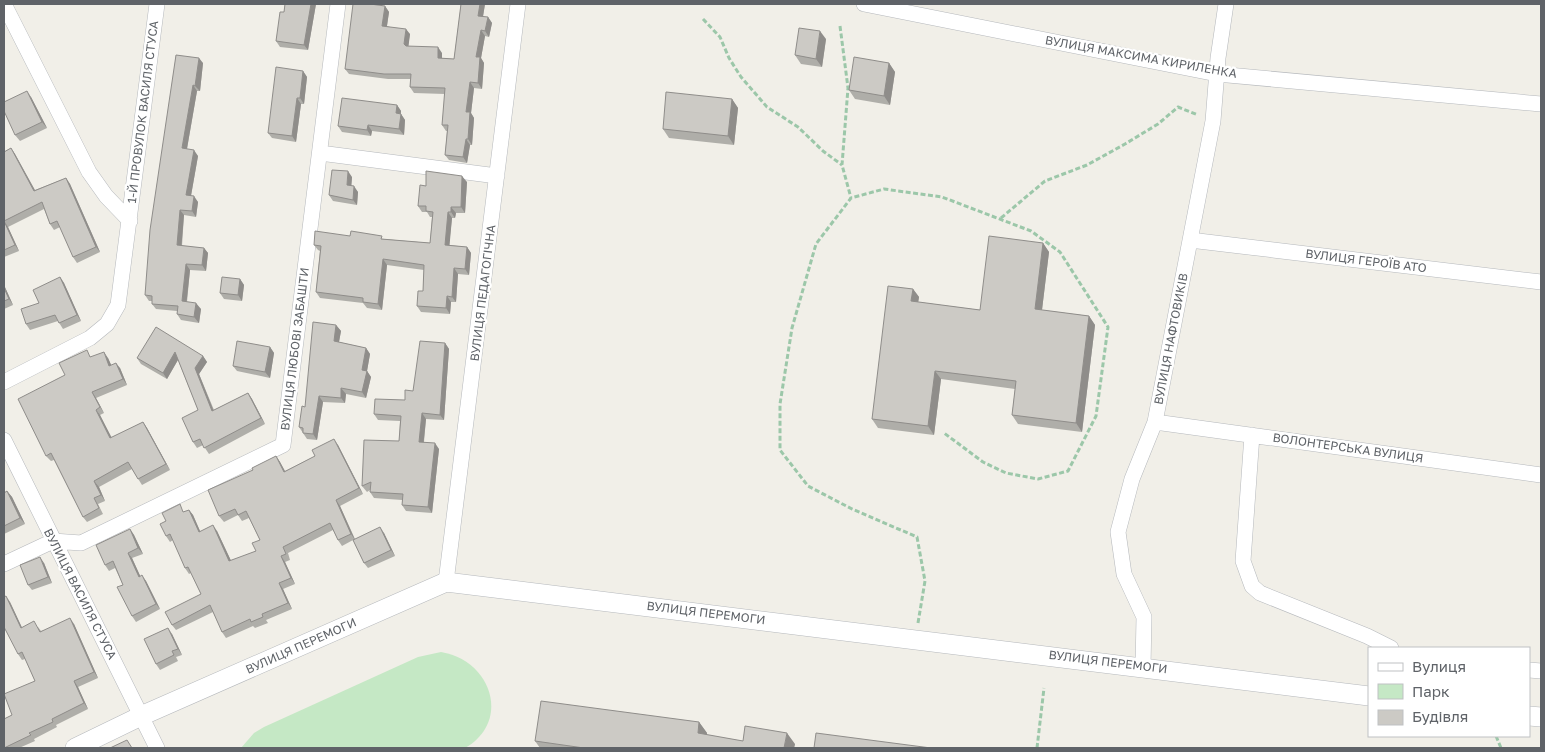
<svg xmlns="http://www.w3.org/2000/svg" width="1545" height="752" viewBox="0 0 1545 752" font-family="'Golos Text',sans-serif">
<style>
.green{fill:#c5e8c5}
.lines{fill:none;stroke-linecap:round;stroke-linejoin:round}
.minor-casing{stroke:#b5b8bc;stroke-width:16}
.tertiary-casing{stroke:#b5b8bc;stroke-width:20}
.path{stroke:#9cc7a9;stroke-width:3;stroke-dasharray:5 2.5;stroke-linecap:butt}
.minor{stroke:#fff;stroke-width:15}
.tertiary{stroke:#fff;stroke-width:19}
.wall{fill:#afaea9}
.shaded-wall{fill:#8f8d8a}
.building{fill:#cccac5;stroke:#8f8d8a}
.labels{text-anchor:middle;stroke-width:4.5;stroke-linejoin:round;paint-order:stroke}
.street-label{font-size:12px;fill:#5f6368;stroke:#fff}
</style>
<rect width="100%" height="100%" fill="#f1efe8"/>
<path class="green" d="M441 652C491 660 512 721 465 748H241L254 733 264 727 418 657Z"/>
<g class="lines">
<g class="minor-casing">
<path id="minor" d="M4 4 89 172 106 196 130 221
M864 4 1217 74 1541 104
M320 153 497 176
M1190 240 1541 282
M4 382 90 338 107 324 118 305 157 4
M1155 422 1541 475
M1252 435 1243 561 1252 586 1260 593 1367 636 1391 648
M4 440 157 748
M4 564 53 541 81 543 283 445 338 4
M446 582 518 4
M1143 667 1144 617 1124 574 1118 532 1132 479 1155 422 1213 121 1218 58 1226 4
M1529 670 1541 671"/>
</g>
<g class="tertiary-casing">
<path id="tertiary" d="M1529 716 1541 717
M75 748 141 716 446 582 1369 696"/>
</g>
<path class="path" d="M703 19 720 37 729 58 741 77 767 107 798 127 823 151 842 165
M840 26 848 88 842 165 851 198
M1001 218 1045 181 1087 165 1125 144 1158 124 1178 107 1198 115
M918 623 925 581 917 537 852 509 808 486 780 450V404L792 328 816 244 851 198 884 189 942 197 1031 231 1060 252 1108 327 1096 416 1068 471 1038 479 1006 473 983 462 944 433
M1496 736 1501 748
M1037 748 1044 688"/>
<use href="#minor" class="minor"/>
<use href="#tertiary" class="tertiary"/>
</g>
<path class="wall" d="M285 4H316L308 50 280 47 276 41 284 12Z
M461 4H485L483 17H488L492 23 489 37 485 36 481 58 484 63 482 89 474 88 471 113 474 118 472 145H470L467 163 449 160 445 155 447 131H446L442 125 445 94 414 93 410 87 411 79H388L349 74 345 69 385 6 389 12 387 26 410 34 408 46 442 53V58L454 59Z
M826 39 822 67 801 64 795 55Z
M176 55 203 63 200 91H197L187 149 198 156 191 196 198 202 196 217 184 215 182 246 204 248 208 253 206 271 190 270 187 302 201 309 199 323 181 320 177 314V311L156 309 152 304V301H149L145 295Z
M889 63 895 72 890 105 855 99 849 90Z
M303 71 307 77 304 104H301L296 142 272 138 268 133Z
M31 97 47 128 20 141 15 135Z
M732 99 738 108 734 145 669 138 663 129Z
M397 105 401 111V114L405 120 404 135 372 131 371 136 342 132 338 126Z
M11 148 15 154 35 190 66 178 70 184 100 252 77 263 73 257 60 227 54 230 50 224 44 209 8 227 19 251 4 257V152Z
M352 177 351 186 358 192 357 205 333 201 329 195Z
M467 182 465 213H456L455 218H452L449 245 467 247 471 253 469 275 458 274 456 302H451L450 314 421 312 417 306 423 291 424 270 387 265 382 310 367 308 363 303 320 298 316 292 320 251 318 250 314 245 350 236 430 243 432 217H430L427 212H422L418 206 426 186Z
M1043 243 1049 252 1042 310 1089 316 1095 325 1082 432 1018 424 1012 415 1015 389 941 379 934 435 878 428 872 419 913 289 919 297 918 302 980 310Z
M60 277 64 283 81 321 63 329 58 321 30 330 26 324 39 303Z
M240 279 244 285 242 301 224 299 220 293Z
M4 285 13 305 4 309Z
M336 325 341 331 339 342 366 348 370 354 367 371 371 377 366 398 346 394 345 403 323 402 317 440 307 439 299 427 305 407Z
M445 343 449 349 444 420 426 419 424 442 439 449 432 513 406 511 402 505V500L374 498 370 492V490L367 492 362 486 399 441 400 421 378 420 374 414 405 400 413 391Z
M270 347 274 353 270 378 237 371 233 366Z
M203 356 207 362 199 374 214 410 248 393 252 399 265 424 209 454 203 445 197 448 193 442 198 410 178 360 167 379 141 364 137 358Z
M91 357 108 358 111 365 120 368 127 385 96 398 104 413 100 415 111 438 143 422 147 428 170 470 142 485 132 469 99 487 105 501 98 504 103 514 87 522 83 517 54 460 51 461 46 456 65 375Z
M338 445 363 494 340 506 355 539 384 533 395 556 368 568 364 563 353 540 342 546 338 540 333 530 288 553 290 560 285 562 295 584 283 589 292 609 266 620 268 623 255 628 253 626 226 638 222 632 213 612 176 630 172 625 201 594 191 573 189 574 185 568 173 540 170 542 166 536 184 512 189 510 193 515 200 531H217L231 561 256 551 260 540 249 518 242 521 238 515 224 522 219 516 253 470 276 456 280 462 285 471Z
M7 491 12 497 25 524 4 534V493Z
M130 529 134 535 143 554 132 558 140 576 146 581 160 609 136 622 132 616 123 585 115 568 109 571 105 565Z
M44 563 52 583 32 590 28 585Z
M10 602 22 628 38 627 41 631 74 624 98 678 78 687 88 709 56 725 57 727 34 739 35 741 19 748H4V719L12 715 35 681 25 659 22 660 18 654Z
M172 634 182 655 176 657 178 661 160 670 156 664Z
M699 722 707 733V735L743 741 795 744 794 748H540L535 741Z"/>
<path class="shaded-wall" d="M311 4H316L308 50 304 45Z
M480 4H485L482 22 478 16Z
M385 6 389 12 386 32 382 26Z
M488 17 492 23 489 37 485 31Z
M406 29 410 34 408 50 404 44Z
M481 30 485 36 481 58 484 63 482 89 478 83 476 57Z
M820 31 826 39 822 67 816 59Z
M438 47 442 53V64L438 58Z
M199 58 203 63 200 91 195 86Z
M889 63 895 72 890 105 884 96Z
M303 71 307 77 304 104 300 98Z
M470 82 474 88 471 113 474 118 472 145 468 139 466 112Z
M193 85 197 91 186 154 182 148Z
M27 91 31 97 47 128 42 122Z
M297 98 301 104 296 142 292 136Z
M732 99 738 108 734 145 728 136Z
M397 105 401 111 400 119 396 113Z
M401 114 405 120 404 135 399 129Z
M368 125 372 131 371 136 367 130Z
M466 139 470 145 467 163 463 157Z
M11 148 15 154 38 196 34 191Z
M194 150 198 156 190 201 186 195Z
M348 171 352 177 351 191 347 185Z
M462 176 467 182 465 213 461 207Z
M66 178 70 184 100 252 96 247Z
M354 186 358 192 357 205 353 200Z
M194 196 198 202 196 217 192 211Z
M451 207 456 213 455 218 451 212Z
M180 210 184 215 181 251 177 245Z
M448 212 452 218 449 251 445 245Z
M4 221 8 227 19 251 15 245Z
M1043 243 1049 252 1041 318 1035 309Z
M467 247 471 253 469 275 465 269Z
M204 248 208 253 206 271 202 265Z
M383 259 387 265 382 310 378 304Z
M186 264 190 270 186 307 182 301Z
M454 268 458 274 456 302 452 297Z
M60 277 64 283 81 321 77 315Z
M240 279 244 285 242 301 238 295Z
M4 285 13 305 9 299 4 288Z
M913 289 919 297 917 310 911 301Z
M447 296 451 302 450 314 446 308Z
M196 303 201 309 199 323 194 317Z
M1089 316 1095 325 1082 432 1076 423Z
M336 325 341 331 338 347 334 341Z
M445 343 449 349 444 420 440 415Z
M270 347 274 353 270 378 265 372Z
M366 348 370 354 367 371 371 377 366 398 362 392V370Z
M104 352 108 358 114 371 109 366Z
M175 352 179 358 167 379 163 373Z
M203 356 207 362 199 374 216 417 212 411 195 368Z
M116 363 120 368 127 385 123 379Z
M935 371 941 379 934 435 928 426Z
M341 388 346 394 345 403 341 398Z
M92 392 96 398 104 413 100 407Z
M248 393 252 399 265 424 261 418Z
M319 396 323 402 317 440 313 434Z
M96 410 100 415 115 444 110 438Z
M422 413 426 419 423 448 419 442Z
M143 422 147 428 170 470 166 464Z
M334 439 338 445 363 494 359 488Z
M435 443 439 449 432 513 428 507Z
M276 456 280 462 288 477 284 472Z
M94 481 99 487 105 501 101 495Z
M7 491 12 497 25 524 20 518Z
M336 500 340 506 355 540 351 534Z
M189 510 193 515 203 538 199 532Z
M213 525 217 531 234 567 229 561Z
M380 527 384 533 395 556 391 550Z
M130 529 134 535 143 554 138 548Z
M128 553 132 558 143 582 139 577Z
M281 556 285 562 295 584 291 578Z
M40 557 44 563 52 583 48 577Z
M142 575 146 581 160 609 156 604Z
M279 583 283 589 292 609 288 603Z
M6 596 10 602 25 634 21 628Z
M70 618 74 624 98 678 94 672Z
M168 628 172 634 182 655 178 649Z
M74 681 78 687 88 709 84 703Z
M699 722 707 733 706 745 698 733Z
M787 733 795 744 794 748H784Z"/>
<path class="building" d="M285 4H311L304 45 276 41 280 12H284Z
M353 4H370L385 6 382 26 406 29 404 44 406 46 438 47V58L454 59 461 4H480L478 16 488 17 485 31 481 30 476 57H480L478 83 470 82 466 112H470L468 139H466L463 157 445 155 448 125H442L445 88 410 87 411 74H384L345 69Z
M799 28 820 31 816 59 795 55Z
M176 55 199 58 195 86 193 85 182 148 194 150 186 195 194 196 192 211 180 210 177 245 204 248 202 265 186 264 182 301 196 303 194 317 177 314 178 306 152 304V296L145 295 150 230Z
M854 57 889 63 884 96 849 90Z
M276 67 303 71 300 98H297L292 136 268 133Z
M27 91 42 122 15 135 4 111V102Z
M666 92 732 99 728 136 663 129Z
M342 98 397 105 396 113 401 114 399 129 368 125 367 130 338 126Z
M11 148 34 191 66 178 96 247 73 257 57 221 50 224 42 202 4 221 15 245 4 250V152Z
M332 170 348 171 347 185 354 186 353 200 329 195Z
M426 171 462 176 461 207H451V212H448L445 245 467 247 465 269 454 268 452 297 447 296 446 308 417 306 418 291H423L424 265 383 259 378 304 363 302V298L316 292 321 246 314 245 315 231 350 236 351 231 382 236 381 239 430 243 433 212 426 211V206H418L420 185 426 186Z
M989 236 1043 243 1035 309 1089 316 1076 423 1012 415 1016 381 935 371 928 426 872 419 888 286 913 289 911 301 980 310Z
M60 277 77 315 59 323 55 315 26 324 21 309 39 303 33 290Z
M222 277 240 279 238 295 220 293Z
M4 288 9 299 4 301Z
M313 322 336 325 334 341 366 348 362 370 367 371 362 392 341 388V398L319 396 313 434 303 433V428L299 427 302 406 305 407Z
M156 327 203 356 195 368 212 411 248 393 261 418 204 448 200 439 193 442 182 418 198 410 175 352 163 373 137 358Z
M237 341 270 347 265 372 233 366Z
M420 341 445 343 440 415 422 413 419 442 435 443 428 507 402 505 403 494 370 492 371 482 362 486 364 440 399 441 401 416 374 414 375 399 405 400V390L413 391Z
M87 350 90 357 104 352 109 366 116 363 123 379 92 392 100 407 96 410 110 438 143 422 166 464 138 479 128 462 94 481 101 495 94 498 99 508 83 517 51 453 46 456 18 399 65 375 59 363Z
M334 439 359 488 336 500 351 534 338 540 330 523 283 547 286 554 281 556 291 578 279 583 288 603 262 614 263 617 251 622 250 619 222 632 210 605 172 625 165 612 201 594 188 567 185 568 170 534 166 536 160 524 166 521 162 513 180 504 183 512 189 510 199 532 213 525 229 561 256 551 252 543 260 540 246 511 238 515 235 509 219 516 208 490 253 470 252 468 276 456 284 472 315 456 312 450Z
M7 491 20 518 4 526V493Z
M380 527 391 550 364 563 353 540Z
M130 529 138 548 128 553 139 577 142 575 156 604 132 616 117 587 123 585 113 561 105 565 96 545Z
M40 557 48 577 28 585 20 565Z
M6 596 21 628 34 621 40 632 70 618 94 672 74 681 84 703 52 719 53 722 29 733 31 735 4 748V719L12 715 4 694 35 681 22 652 18 654 4 627V597Z
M168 628 178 649 172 651 174 655 156 664 144 639Z
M541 701 699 722 698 733 743 741 745 726 787 733 784 748H584L535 741Z
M816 733 931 748H814Z
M127 740 132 748H110Z"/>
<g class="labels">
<g class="street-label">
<text transform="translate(1141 57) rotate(10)" y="4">ВУЛИЦЯ МАКСИМА КИРИЛЕНКА</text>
<text transform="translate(143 112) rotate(-83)" y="4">1-Й ПРОВУЛОК ВАСИЛЯ СТУСА</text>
<text transform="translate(1366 261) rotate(7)" y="4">ВУЛИЦЯ ГЕРОЇВ АТО</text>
<text transform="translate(483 293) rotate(-83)" y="4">ВУЛИЦЯ ПЕДАГОГІЧНА</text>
<text transform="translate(1171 339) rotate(-79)" y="4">ВУЛИЦЯ НАФТОВИКІВ</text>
<text transform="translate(295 349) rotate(-83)" y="4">ВУЛИЦЯ ЛЮБОВІ ЗАБАШТИ</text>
<text transform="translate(1348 448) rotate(8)" y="4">ВОЛОНТЕРСЬКА ВУЛИЦЯ</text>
<text transform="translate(80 594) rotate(63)" y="4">ВУЛИЦЯ ВАСИЛЯ СТУСА</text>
<text transform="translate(706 613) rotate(7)" y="4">ВУЛИЦЯ ПЕРЕМОГИ</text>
<text transform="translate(301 646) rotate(-24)" y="4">ВУЛИЦЯ ПЕРЕМОГИ</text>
<text transform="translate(1108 662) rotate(7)" y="4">ВУЛИЦЯ ПЕРЕМОГИ</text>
</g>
</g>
<rect width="1545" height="752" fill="none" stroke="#5f6368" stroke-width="10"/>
<rect x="1368" y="647" width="162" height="90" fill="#ffffff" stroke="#bfc1c3"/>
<rect x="1378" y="663" width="25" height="8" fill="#ffffff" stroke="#bfc1c3"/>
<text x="1412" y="672" font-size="15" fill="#5f6368">Вулиця</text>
<rect x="1378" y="684" width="25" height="15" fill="#c5e8c5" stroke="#bfc1c3"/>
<text x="1412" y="697" font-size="15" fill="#5f6368">Парк</text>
<rect x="1378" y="710" width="25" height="15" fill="#cccac5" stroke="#bfc1c3"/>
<text x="1412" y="722" font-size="15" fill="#5f6368">Будівля</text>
</svg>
